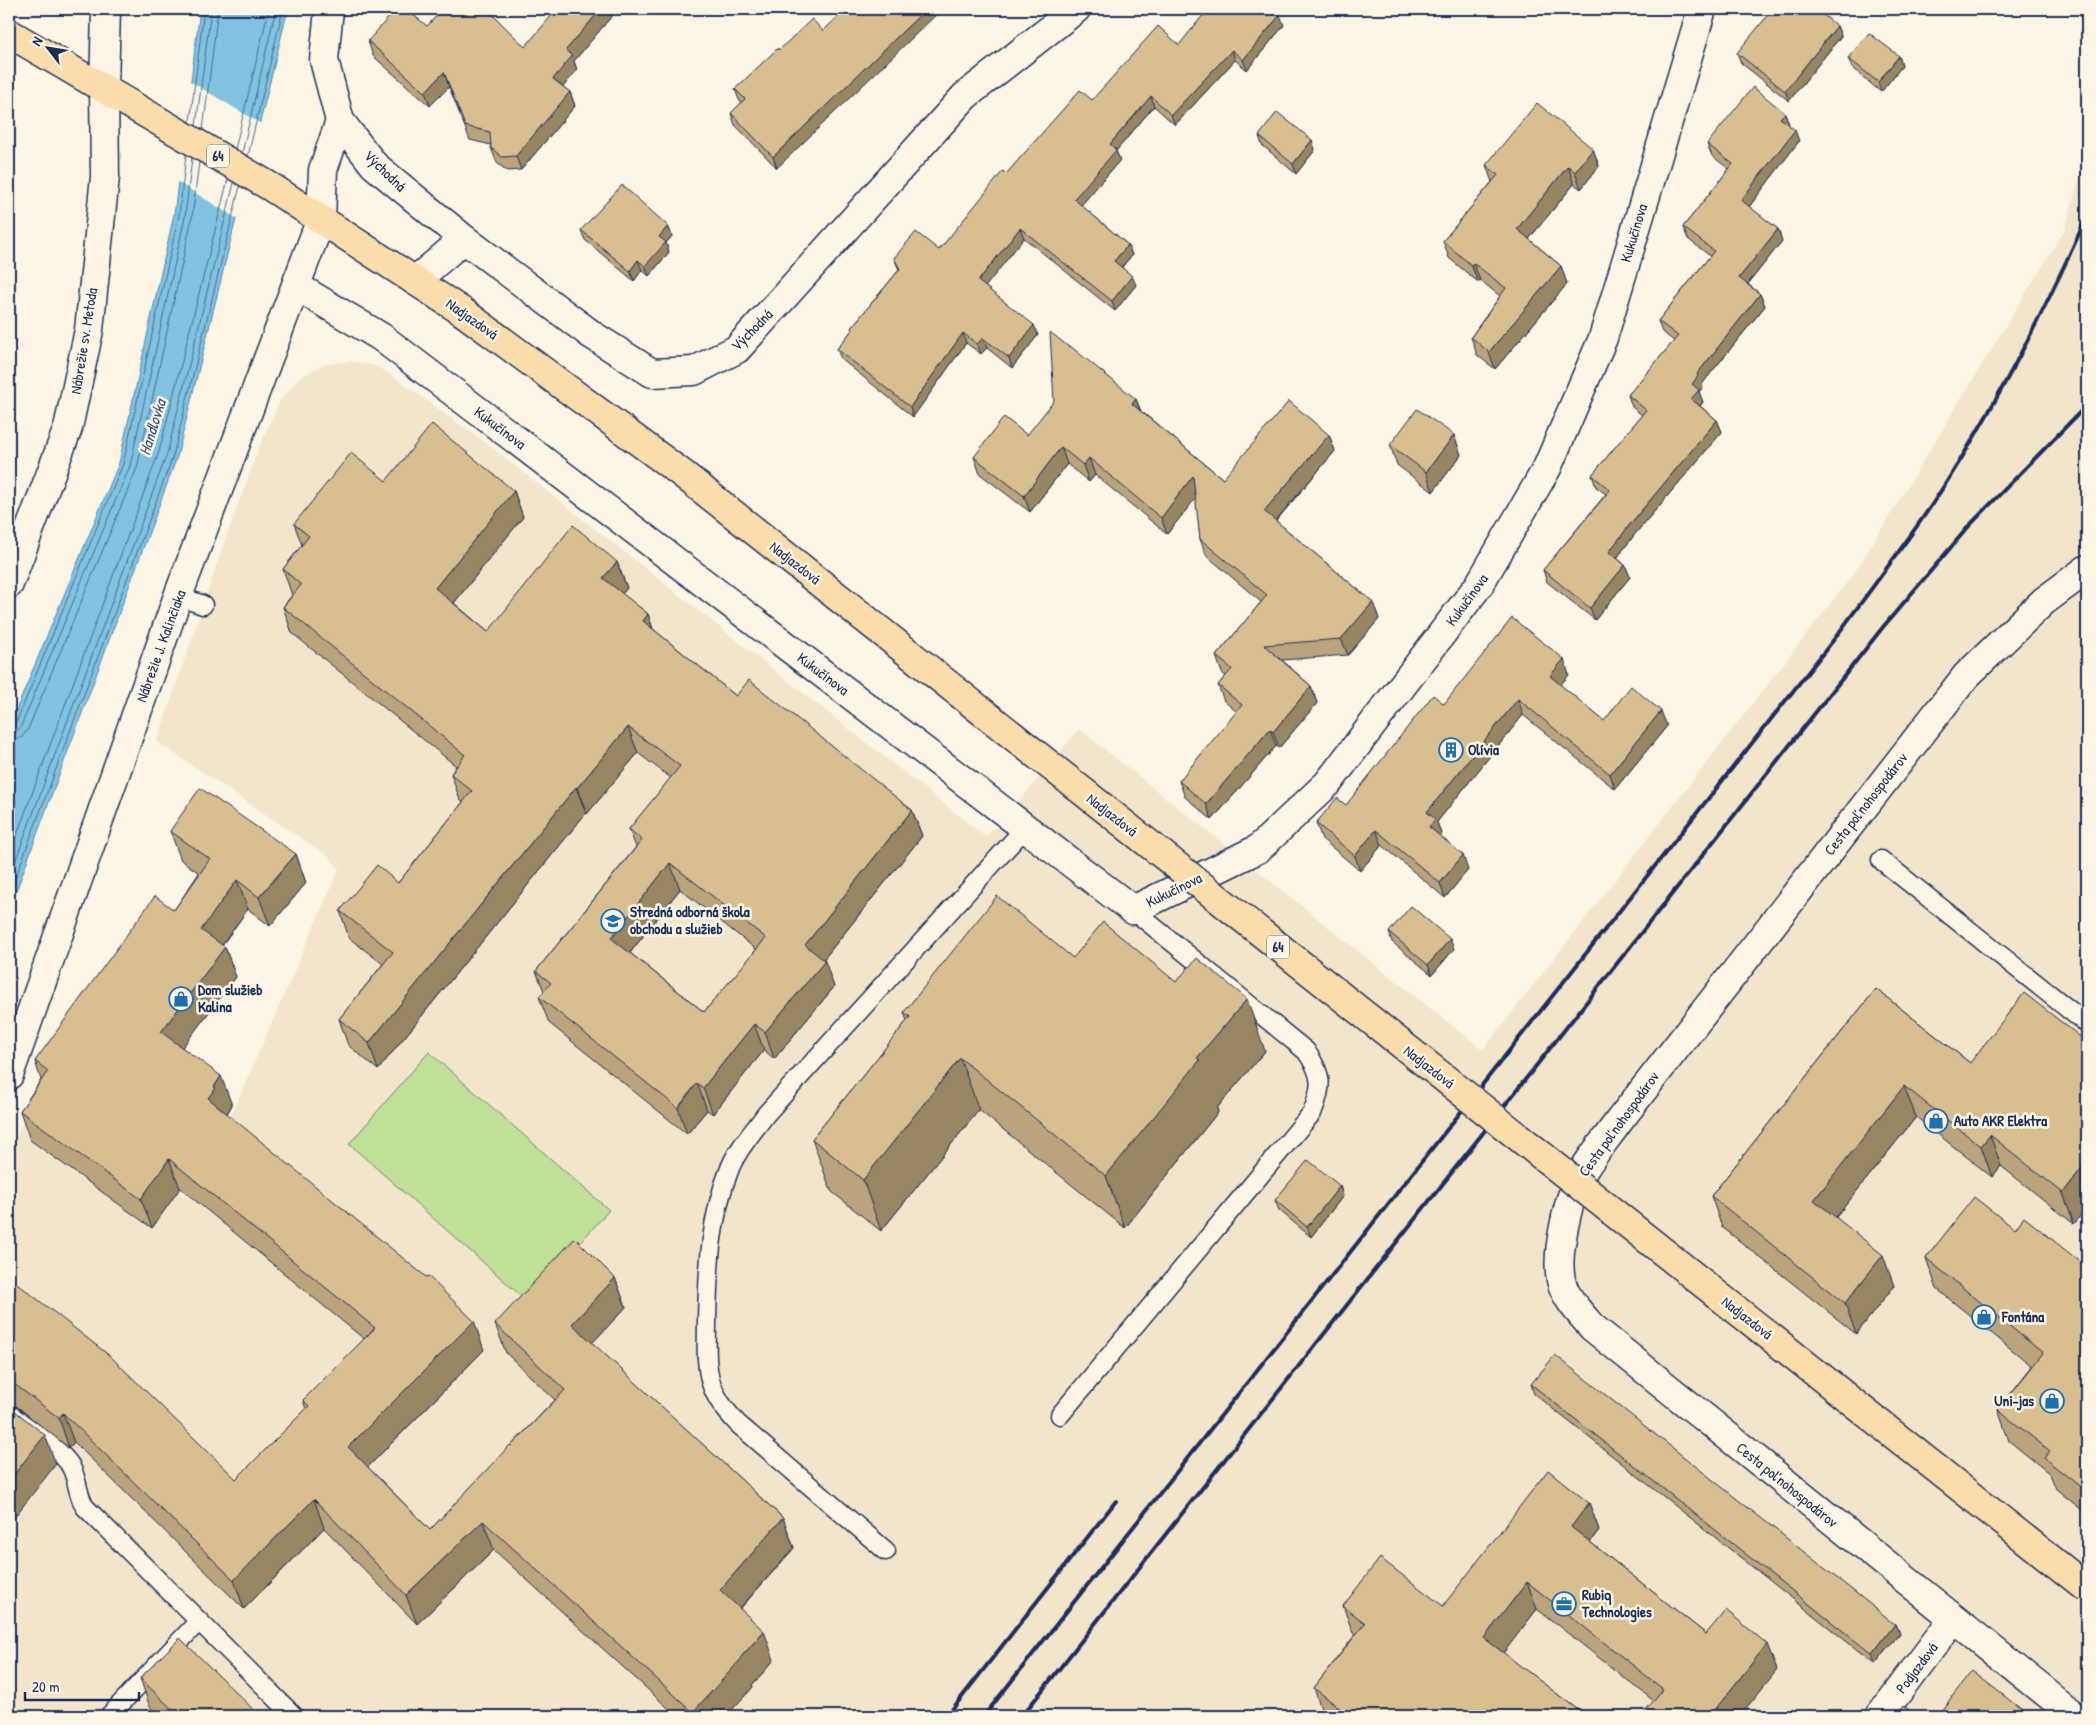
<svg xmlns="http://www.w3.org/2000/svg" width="2096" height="1725" viewBox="0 0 2096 1725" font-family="'Patrick Hand',sans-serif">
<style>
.built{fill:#f2e5cb}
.green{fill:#c0df97;stroke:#6e877a}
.water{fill:#81c2e1;stroke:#5887ad}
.pier{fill:#fcf5e5}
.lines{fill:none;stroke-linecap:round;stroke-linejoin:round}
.shore{stroke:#446a92;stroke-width:1}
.service-casing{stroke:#1b2f5e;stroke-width:21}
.minor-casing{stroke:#1b2f5e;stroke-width:31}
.primary-casing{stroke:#1b2f5e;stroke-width:31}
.service{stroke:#fcf5e5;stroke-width:18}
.minor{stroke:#fcf5e5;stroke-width:28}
.primary{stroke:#faddab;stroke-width:28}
.rail{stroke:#1b2f5e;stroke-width:4}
.primary-bridge-casing{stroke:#1b2f5e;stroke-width:31;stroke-linecap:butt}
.primary-bridge{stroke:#faddab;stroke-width:28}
.wall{fill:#bba47b;stroke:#1b2f5e;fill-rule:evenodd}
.shaded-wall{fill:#988664;stroke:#1b2f5e}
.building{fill:#d9bf8f;stroke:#1b2f5e;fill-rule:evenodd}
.labels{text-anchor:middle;stroke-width:5;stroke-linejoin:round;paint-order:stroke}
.shield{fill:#fcf5e5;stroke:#5e6a86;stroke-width:1}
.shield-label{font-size:14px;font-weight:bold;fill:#1b2f5e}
.street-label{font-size:15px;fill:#1b2f5e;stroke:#fcf5e5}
.poi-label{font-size:15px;font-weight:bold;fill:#1b2f5e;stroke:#fcf5e5;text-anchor:start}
.water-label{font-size:16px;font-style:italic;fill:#34547f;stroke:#fcf5e5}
</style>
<rect width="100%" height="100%" fill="#fcf5e5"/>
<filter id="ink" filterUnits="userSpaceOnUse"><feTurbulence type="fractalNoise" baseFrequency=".02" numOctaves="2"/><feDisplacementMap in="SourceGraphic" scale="10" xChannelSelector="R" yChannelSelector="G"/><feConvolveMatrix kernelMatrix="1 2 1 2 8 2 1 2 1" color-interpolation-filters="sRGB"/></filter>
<g filter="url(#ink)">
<path class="built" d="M2087 150V1716H9V1157L35 1089 191 1200 234 1109 339 869 328 856 157 742 226 537 261 443 280 401 298 379 322 365 349 361 376 366 400 381 491 447 986 837 1012 810 1079 729 1483 1050 1855 572 2065 229Z"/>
<path class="green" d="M429 1052 609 1210 528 1302 349 1144Z"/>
<path class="water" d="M200 9H288L177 457 9 910V727L119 463 174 214Z"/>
<path class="pier" d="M188 80 263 125 239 220 176 181Z"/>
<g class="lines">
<path class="shore" d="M190 122 204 9
M196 126 211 9
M203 130 218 9
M235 149 269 9
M242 153 276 9
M248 156 283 9
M9 727 16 723 123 464 179 215 186 155
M9 733 17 731 21 726 130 466 185 217 192 158
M9 741 21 738 28 729 137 468 192 218 199 162
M9 856 159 452 228 179
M9 878 167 454 234 183
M9 895 173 456 240 186"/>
<g class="service-casing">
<path id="service" d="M178 596 203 605
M1881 860 2087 1024
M9 1414C24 1425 64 1452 71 1467 78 1480 77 1494 85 1507L294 1716
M1060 1415 1312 1113C1323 1086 1323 1075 1306 1051L1133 910
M886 1551 738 1424C726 1411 716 1399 711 1383 705 1363 707 1342 707 1322 708 1268 710 1218 730 1168 738 1148 754 1131 766 1114L1025 828
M109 1716 198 1622"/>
</g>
<g class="minor-casing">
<path id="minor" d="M340 121 374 165 464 239 592 335 652 373 694 371 737 349 965 96 1076 9
M415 281 464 239
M296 286 381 337 1133 910 1258 849 1328 783 1479 585 1547 468 1603 338 1702 9
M9 584 68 428 89 330 105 177 104 88 106 9
M9 1075 178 596 321 219 323 170 340 121 324 60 329 9
M1880 1716 1953 1619
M2075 1716 1592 1327C1580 1313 1565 1298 1561 1280 1555 1254 1569 1193 1583 1171 1593 1154 1607 1138 1619 1121L1966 676 2044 601 2087 569"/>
</g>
<g class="primary-casing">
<path id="primary" d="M9 33 271 187 463 312"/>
</g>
<use href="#service" class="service"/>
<use href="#minor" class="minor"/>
<use href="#primary" class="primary"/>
<path class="rail" d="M947 1716 1116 1501
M984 1716 1835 638C1868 593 1902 549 1933 503 1993 412 2043 315 2087 216
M1022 1716 1883 627 1969 526 2087 405"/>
<g class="primary-bridge-casing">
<path id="primary-bridge" d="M463 312 684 475 2087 1588"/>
</g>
<use href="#primary-bridge" class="primary-bridge"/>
</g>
<path class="wall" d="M616 11 574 61 577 70 563 87 570 92 575 106 521 170 507 171 497 163 491 148V145L470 140 449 87 430 106 373 56 368 41 427 26 525 47Z
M1284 25 1247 70 1235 60 1175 125 1154 106 1116 151 1120 160 1081 205 1128 245 1132 255 1122 267 1136 285 1115 311 1024 238 985 286 1038 335 1012 368 987 348 981 354 966 343 913 417 841 359 837 349 852 330 851 328 899 270 894 258 939 250 1006 174 1092 100 1179 45Z
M1837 26 1841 36 1789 101 1741 63 1737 53Z
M823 31 777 168 735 125 731 113 742 103 739 100 735 89 779 50Z
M1899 56 1902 66 1881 92 1852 68 1848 58Z
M1785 113 1789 125 1799 141 1749 207 1778 229 1782 241 1748 284 1760 294 1765 306 1702 384 1703 387 1699 392 1703 402 1700 406 1717 420 1722 432 1635 534 1617 558 1625 565 1630 577 1595 620 1547 582 1543 570 1606 494 1596 487 1592 475 1642 415 1632 407 1628 395 1674 341 1662 332 1658 321 1710 256 1688 239 1683 227 1729 169 1712 156 1707 144Z
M1259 136 1312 140 1315 150 1296 174 1262 145Z
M1593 149 1599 166 1581 189 1574 184 1529 239 1561 266 1567 284 1495 369 1477 355 1471 337 1500 296 1480 280 1478 282 1449 258 1443 241 1492 182 1486 165Z
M668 226 672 236 666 243 669 252 649 276 642 270 634 281 585 240 581 230Z
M1136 399 1141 411 1223 479 1329 435 1335 451 1276 521 1373 602 1379 619 1348 655 1282 660 1311 686 1317 703 1279 748 1276 746 1212 820 1185 797 1179 781 1237 712 1224 701 1218 685 1226 676 1222 673 1216 656 1261 602 1206 555 1200 539 1196 497 1167 534 1095 475 1089 482 1067 464 1030 512 980 474 974 457 1027 435Z
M1454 435 1461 455 1433 492 1397 465 1390 445Z
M386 481 514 491 523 517 454 603 488 632 617 562 627 588 622 594 648 614 653 629 736 696 912 810 922 836 823 960 834 987 774 1059 764 1050 713 1114 707 1110 687 1134 549 1023 539 997 544 991 536 971 636 847 629 829 671 778 638 753 587 814 586 813 378 1070 348 1045 339 1019 383 964 349 938 340 911 398 883 463 802 460 800 451 774 456 766 292 633 283 607 292 595 283 569 302 545 294 524ZM680 889 757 950 704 1012 630 953Z
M1569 675 1560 685 1604 721 1667 726 1615 789 1523 715 1437 822 1441 834 1439 836 1468 870 1445 898 1382 845 1360 871 1322 839 1316 823 1346 805 1444 704Z
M170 831 296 854 306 883 270 926 248 909 222 945 225 947 236 977 182 1047 232 1105 227 1114 484 1350 368 1467 430 1530 555 1400 506 1353 495 1324 615 1278 626 1307 592 1343 783 1518 794 1548 740 1609 774 1660 752 1685 753 1687 726 1716H677L494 1550 417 1624 324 1528 244 1609 74 1442 69 1448 15 1405H9V1277L236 1479 306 1409 303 1400 364 1339 180 1188 152 1228 30 1140 20 1111 41 1080 35 1061 174 910 199 873 181 860Z
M1389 932 1454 949 1432 975 1392 942Z
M1073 958 1176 982 1265 1051 1217 1108 1218 1112 1125 1228 979 1110 881 1231 831 1191 812 1139 907 1021 904 1012Z
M1876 989 1970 1063 2087 1042V1207L2074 1224 2001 1166 1992 1177 1916 1117 1836 1217 1894 1286 1856 1334 1722 1227 1711 1196Z
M1340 1186 1343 1196 1311 1237 1279 1210 1275 1200Z
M2015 1229 2083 1264 2087 1259V1514L2056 1489 2050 1474 2009 1441 1998 1410 2032 1366 1937 1289 1926 1258Z
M1531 1384 1895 1624 1899 1634 1875 1664 1534 1394Z
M1589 1503 1599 1530 1590 1542 1706 1634 1777 1670 1654 1701 1537 1609 1503 1653 1586 1716H1325L1323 1715 1314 1688 1355 1635 1353 1633 1343 1606H1443Z
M140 1678 260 1716H159L150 1707Z"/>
<path class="shaded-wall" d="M601 9H615L616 11 574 61 577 70 558 93 553 79 566 50Z
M926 9H942L777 168 773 157Z
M1280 15 1284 25 1247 70 1243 60Z
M1837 26 1841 36 1789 101 1785 91Z
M1232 50 1235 60 1175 125 1171 115Z
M1899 56 1902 66 1881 92 1878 82Z
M444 72 449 87 430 106 425 92Z
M570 92 575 106 521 170 516 156Z
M1151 96 1154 106 1116 151 1120 160 1078 209 1074 199 1110 144Z
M1785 113 1789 124 1785 130 1780 118Z
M1795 130 1799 141 1745 212 1741 200Z
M1312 140 1315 150 1296 174 1293 164Z
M1593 149 1599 166 1581 189 1575 172Z
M1568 166 1574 184 1523 246 1517 229Z
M668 226 672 236 666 243 669 252 649 276 645 266 659 237Z
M1020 228 1024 238 982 291 978 281Z
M1778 229 1782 241 1743 290 1739 278Z
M1128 245 1132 255 1118 271 1114 261Z
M9 258 12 265 9 273Z
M638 260 642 270 634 281 630 271Z
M1473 263 1480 280 1478 282 1471 265Z
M1561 266 1567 284 1495 369 1489 352Z
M1132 276 1136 285 1115 311 1112 301Z
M1760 294 1765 306 1702 384 1703 387 1699 392 1703 402 1695 410 1691 399 1692 384 1697 374Z
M1034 325 1038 335 1012 368 1009 358Z
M963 333 966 343 913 417 910 407Z
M983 338 987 348 981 354 977 344Z
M1136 399 1142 416 1132 404Z
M1717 420 1722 432 1635 534 1613 563 1609 552 1631 523Z
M1329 435 1335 451 1270 527 1264 511Z
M1454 435 1461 455 1433 492 1426 472Z
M1061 447 1067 464 1030 512 1024 496Z
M1089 458 1095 475 1089 482 1083 465Z
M1193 476 1200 493 1167 534 1161 518Z
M514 491 523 517 445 614 435 588Z
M617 562 627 588 613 605 603 578Z
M1625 565 1630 577 1595 620 1590 608Z
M1373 602 1379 619 1348 655 1341 639Z
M648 614 657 641 643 621Z
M1564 659 1569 675 1555 691 1550 676Z
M1311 686 1317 703 1279 748 1273 732Z
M1518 699 1523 715 1437 822 1441 834 1434 842 1429 827 1427 812Z
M1661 711 1667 726 1615 789 1610 774Z
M628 727 638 753 587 814 577 788Z
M1270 729 1276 746 1212 820 1206 804Z
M576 787 586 813 378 1070 369 1043Z
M912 810 922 836 814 971 805 945Z
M1376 830 1382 845 1360 871 1355 856Z
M296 854 306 883 270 926 259 897Z
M1463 855 1468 870 1445 898 1440 883Z
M670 863 680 889 621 964 611 938Z
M237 880 248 909 212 959 201 930Z
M1450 939 1454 949 1432 975 1428 965Z
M225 947 236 977 172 1061 161 1032Z
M825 961 834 987 774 1059 765 1032Z
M1247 999 1265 1051 1217 1108 1218 1112 1125 1228 1106 1176 1197 1058Z
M754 1024 764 1050 713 1114 703 1088Z
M960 1058 979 1110 881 1231 863 1180Z
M221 1076 232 1105 226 1115 208 1098Z
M697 1083 707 1110 687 1134 678 1108Z
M1904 1086 1916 1117 1825 1231 1814 1200Z
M1990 1135 2001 1166 1992 1177 1981 1146Z
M169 1159 180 1188 152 1228 141 1199Z
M2087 1161V1207L2074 1224 2063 1193Z
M1340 1186 1343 1196 1311 1237 1307 1227Z
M1883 1255 1894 1286 1856 1334 1845 1303Z
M615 1278 626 1307 583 1353 572 1324Z
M474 1321 484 1350 359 1476 348 1447Z
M63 1413 74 1442 69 1448 59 1418Z
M45 1435 56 1464 9 1524V1481Z
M314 1499 324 1528 244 1609 234 1580Z
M1589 1503 1599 1530 1581 1553 1571 1527Z
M783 1518 794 1548 730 1619 720 1590Z
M483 1521 494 1550 417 1624 406 1595Z
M1527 1582 1537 1609 1494 1665 1484 1638Z
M1895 1624 1899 1634 1875 1664 1872 1654Z
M764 1631 774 1660 752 1685 753 1687 726 1716H695L693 1712Z
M1767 1644 1777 1670 1740 1716H1710Z"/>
<path class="building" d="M396 9H406L427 26 443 9H487L525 47 557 9H601L566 50 572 56 553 79 570 92 516 156 502 157 491 148 490 132 465 126 444 72 425 92 368 41Z
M846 9H926L773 157 731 113 745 99 735 89 778 48 779 50 812 19 823 31Z
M1208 9H1273L1280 15 1243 60 1232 50 1171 115 1151 96 1110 144 1116 150 1074 199 1128 245 1114 261 1132 276 1112 301 1020 228 978 281 1034 325 1009 358 983 338 977 344 963 333 910 407 837 349 853 329 851 328 900 269 894 258 916 232 939 250 1003 171 1006 174 1080 90 1092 100 1158 26 1179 45Z
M1773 9H1816L1837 26 1785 91 1737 53Z
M1869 33 1899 56 1878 82 1848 58Z
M1753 87 1785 113 1780 118 1795 130 1741 200 1778 229 1739 278 1760 294 1697 374 1698 376 1692 384 1699 390 1691 399 1717 420 1631 523 1609 552 1625 565 1590 608 1543 570 1610 490 1592 475 1646 410 1628 395 1678 336 1658 321 1714 251 1683 227 1733 164 1707 144Z
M1537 103 1593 149 1575 172 1568 166 1517 229 1561 266 1489 352 1471 337 1506 288 1473 263 1471 265 1443 241 1498 175 1486 165Z
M1277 112 1312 140 1293 164 1259 136Z
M622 185 668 226 659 237 666 242 645 266 638 260 630 271 581 230Z
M1050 332 1069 347 1070 346 1136 399 1132 404 1223 479 1289 401 1329 435 1264 511 1373 602 1341 639 1264 645 1311 686 1273 732 1270 729 1206 804 1179 781 1242 705 1218 685 1232 669 1216 656 1267 595 1200 539 1193 476 1161 518 1089 458 1083 465 1061 447 1024 496 974 457 1004 417 1027 435 1054 401Z
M1417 409 1454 435 1426 472 1390 445Z
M432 424 514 491 435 588 488 632 573 525 617 562 603 578 648 614 643 621 736 696 749 680 912 810 805 945 825 961 765 1032 754 1024 703 1088 697 1083 678 1108 539 997 551 983 536 971 642 840 629 829 680 766 628 727 577 788 576 787 369 1043 339 1019 393 952 340 911 377 865 398 883 472 791 451 774 465 755 283 607 301 585 283 569 309 536 294 524 351 453 386 481ZM670 863 766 938 704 1012 611 938Z
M1512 618 1564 659 1550 676 1604 721 1631 686 1661 711 1610 774 1518 699 1427 812 1435 819 1429 827 1463 855 1440 883 1376 830 1355 856 1316 823 1337 798 1346 805 1433 695 1444 704Z
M200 788 296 854 259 897 237 880 201 930 225 947 161 1032 221 1076 214 1087 216 1088 208 1098 426 1277 428 1276 474 1321 348 1447 430 1530 510 1445 511 1446 565 1390 495 1324 575 1238 615 1278 572 1324 783 1518 720 1590 764 1631 741 1657 742 1658 693 1712 483 1521 406 1595 314 1499 234 1580 63 1413 59 1418 9 1380V1277L110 1356 236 1479 309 1406 303 1400 375 1328 169 1159 141 1199 20 1111 48 1071 35 1061 155 896 174 910 210 859 170 831Z
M997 896 1073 958 1103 922 1176 982 1197 958 1247 999 1197 1058 1200 1060 1106 1176 960 1058 863 1180 812 1139 910 1017 904 1012Z
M1411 906 1450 939 1428 965 1389 932Z
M1876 989 1970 1063 2024 993 2087 1042V1161L2063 1193 1990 1135 1981 1146 1904 1086 1814 1200 1883 1255 1845 1303 1711 1196Z
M1308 1160 1340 1186 1307 1227 1275 1200Z
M1974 1197 2015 1229 2024 1217 2083 1264 2087 1259V1492L2044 1458 2050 1451 1998 1410 2043 1353 1926 1258Z
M1555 1355 1895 1624 1872 1654 1531 1384Z
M9 1406 45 1435 9 1481Z
M1548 1470 1589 1503 1571 1527 1706 1634 1726 1610 1767 1644 1710 1716H1641L1663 1689 1527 1582 1484 1638 1586 1716H1350L1314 1688 1365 1623 1343 1606 1380 1558 1443 1606Z
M180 1638 260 1716H179L140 1678Z
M1972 1671 2030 1716H1937Z
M1904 1706 1917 1716H1897Z"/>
</g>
<defs>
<g id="building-ring" transform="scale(1.25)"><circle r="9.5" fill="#fcf5e5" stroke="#1f6fb2" stroke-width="1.5"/><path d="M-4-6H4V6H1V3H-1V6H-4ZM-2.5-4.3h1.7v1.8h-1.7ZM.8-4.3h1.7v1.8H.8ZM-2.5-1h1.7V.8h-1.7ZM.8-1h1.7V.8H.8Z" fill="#1f6fb2"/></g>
<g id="school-ring" transform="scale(1.25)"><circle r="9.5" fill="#fcf5e5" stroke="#1f6fb2" stroke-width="1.5"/><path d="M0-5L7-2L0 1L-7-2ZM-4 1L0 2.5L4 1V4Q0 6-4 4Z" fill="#1f6fb2"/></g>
<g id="shop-ring" transform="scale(1.25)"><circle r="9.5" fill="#fcf5e5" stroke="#1f6fb2" stroke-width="1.5"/><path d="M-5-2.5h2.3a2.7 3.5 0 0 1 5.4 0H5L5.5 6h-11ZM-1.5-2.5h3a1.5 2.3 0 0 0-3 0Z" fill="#1f6fb2"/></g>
<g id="office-ring" transform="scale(1.25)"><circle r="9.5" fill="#fcf5e5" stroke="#1f6fb2" stroke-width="1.5"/><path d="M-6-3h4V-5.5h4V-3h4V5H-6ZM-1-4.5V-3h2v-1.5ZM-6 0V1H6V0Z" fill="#1f6fb2"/></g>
</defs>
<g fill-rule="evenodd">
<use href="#building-ring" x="1451" y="750"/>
<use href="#school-ring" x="613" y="921"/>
<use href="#shop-ring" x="181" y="999"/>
<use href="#shop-ring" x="1936" y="1121"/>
<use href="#shop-ring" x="1984" y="1317"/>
<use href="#shop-ring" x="2052" y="1401"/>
<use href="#office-ring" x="1564" y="1604"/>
</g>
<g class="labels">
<g class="shield">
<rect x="207" y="144.5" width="22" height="23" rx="4"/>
<rect x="1267" y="935.5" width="22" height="23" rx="4"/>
</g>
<g class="shield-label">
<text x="218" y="161">64</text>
<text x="1278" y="952">64</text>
</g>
<g class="street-label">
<text transform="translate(385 171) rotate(44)" y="5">Východná</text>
<text transform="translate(1634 233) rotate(-73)" y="5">Kukučínova</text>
<text transform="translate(472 319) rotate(35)" y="5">Nadjazdová</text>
<text transform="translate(752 330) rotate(-45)" y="5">Východná</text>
<text transform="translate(84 341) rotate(-81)" y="5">Nábrežie sv. Metoda</text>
<text transform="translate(500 428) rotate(37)" y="5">Kukučínova</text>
<text transform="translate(795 563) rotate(38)" y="5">Nadjazdová</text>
<text transform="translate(1467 600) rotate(-54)" y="5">Kukučínova</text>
<text transform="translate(161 646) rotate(-70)" y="5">Nábrežie J. Kalinčiaka</text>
<text transform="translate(823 674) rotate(37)" y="5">Kukučínova</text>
<text transform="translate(1866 804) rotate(-52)" y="5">Cesta poľnohospodárov</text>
<text transform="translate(1112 815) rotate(38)" y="5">Nadjazdová</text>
<text transform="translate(1174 890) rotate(-26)" y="5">Kukučínova</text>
<text transform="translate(1429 1067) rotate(38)" y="5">Nadjazdová</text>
<text transform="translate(1619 1124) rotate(-54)" y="5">Cesta poľnohospodárov</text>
<text transform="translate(1747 1318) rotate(38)" y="5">Nadjazdová</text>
<text transform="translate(1787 1485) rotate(39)" y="5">Cesta poľnohospodárov</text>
<text transform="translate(1917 1668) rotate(-53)" y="5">Podjazdová</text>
</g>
<g class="poi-label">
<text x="1468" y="755">Olívia</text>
<text x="630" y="917">Stredná odborná škola<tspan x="630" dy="17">obchodu a služieb</tspan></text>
<text x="198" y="995">Dom služieb<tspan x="198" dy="17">Kalina</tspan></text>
<text x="1954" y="1126">Auto AKR Elektra</text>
<text x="2002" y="1322">Fontána</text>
<text x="2034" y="1406" text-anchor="end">Uni-jas</text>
<text x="1582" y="1600">Rubiq<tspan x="1582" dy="17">Technologies</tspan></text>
</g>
<g class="water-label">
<text transform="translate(152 427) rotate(-73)" y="6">Handlovka</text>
</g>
</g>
<rect width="2096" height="1725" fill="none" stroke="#fcf5e5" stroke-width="30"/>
<rect x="15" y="15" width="2066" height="1695" fill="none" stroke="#1b2f5e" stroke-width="2" filter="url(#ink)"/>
<g transform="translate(48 48) rotate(301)" stroke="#fcf5e5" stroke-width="4" paint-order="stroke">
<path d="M0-4L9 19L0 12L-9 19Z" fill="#1b2f5e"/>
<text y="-8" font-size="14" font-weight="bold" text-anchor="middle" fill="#1b2f5e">N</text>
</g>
<path d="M25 1692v8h114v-8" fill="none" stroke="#1b2f5e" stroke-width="2.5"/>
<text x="32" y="1692" font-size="15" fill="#1b2f5e" stroke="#fcf5e5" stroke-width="4" paint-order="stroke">20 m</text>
</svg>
